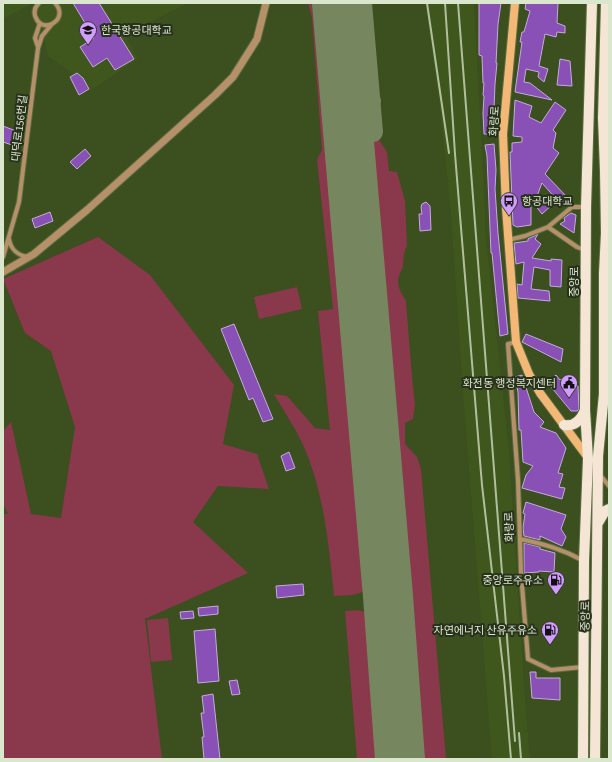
<svg xmlns="http://www.w3.org/2000/svg" width="612" height="762" viewBox="0 0 612 762" font-family="'Source Sans 3','Noto Sans KR',sans-serif">
<style>
.built{fill:#3f561d}
.green{fill:#8a384b}
.lines{fill:none;stroke-linecap:round;stroke-linejoin:round}
.taxiway{stroke:#76875f;stroke-width:20}
.runway{stroke:#76875f;stroke-width:50}
.building{fill:#8950b5;stroke:#c5abde}
.minor-casing{stroke:#5b6d42;stroke-width:6}
.tertiary-casing{stroke:#5b6d42;stroke-width:9}
.secondary-casing{stroke:#5b6d42;stroke-width:10}
.primary-casing{stroke:#5b6d42;stroke-width:12}
.minor{stroke:#b69068;stroke-width:4}
.tertiary{stroke:#b69068;stroke-width:7}
.secondary{stroke:#f4b876;stroke-width:8}
.primary{stroke:#f4e5d5;stroke-width:10}
.rail{stroke:#b1bf9f;stroke-width:2}
.labels{text-anchor:middle;stroke-width:4;stroke-linejoin:round;paint-order:stroke}
.poi-label{font-size:11px;fill:#dbe7cd;stroke:#28311c;text-anchor:end}
.street-label{font-size:11px;fill:#dbe7cd;stroke:#28311c}
</style>
<rect width="100%" height="100%" fill="#3b4f1f"/>
<path class="built" d="M3 3H33L3 19Z
M36 3H188L125 35 138 59 90 91 83 81 48 56Z
M425 3H474L485 211V228L509 451 524 685 530 759H492L463 393 451 215 441 116Z"/>
<path class="green" d="M308 3H326L373 576C370 597 350 595 334 596 329 546 324 493 304 447 296 429 284 411 274 394L287 396 315 428 330 430 318 311 333 309 317 160 322 150 312 18Z
M357 125 366 126 368 137 378 138 387 152 389 171 397 172 405 201 407 246C403 253 404 257 403 265 403 269 401 270 400 274 395 283 401 293 406 301L412 377 415 405 413 419 405 423V444L417 457 421 469 446 759H410Z
M98 237 150 275 234 385 223 444 257 454 269 489 218 486 193 522 248 573 145 619 162 759H3V514H8L3 504V431L11 422 31 514 61 518 75 427 51 351 25 333 3 279Z
M297 287 302 309 259 319 254 297Z
M358 610C368 612 374 617 377 626L386 746 384 752 378 759H357L345 611Z
M168 618 172 660 151 662 147 620Z"/>
<g class="lines">
<path class="taxiway" d="M362 3 373 132
M348 125 351 116C359 112 367 110 371 101"/>
<path class="runway" d="M337 3 388 596 400 759"/>
</g>
<path class="building" d="M73 3H99L134 59 115 70 107 58 93 67 80 47 94 38Z
M479 3H501L498 24 496 63H497L495 84 493 134H484L483 113 484 96 483 95 484 83H483L482 56 479 55Z
M526 3H558L557 23 565 26V33L557 32 556 37 545 34 539 66 548 69 544 82 538 77 539 72 526 69 524 82 530 83 552 100 515 92 522 42H520L522 32H524L530 11 525 9Z
M560 59 570 61 572 86 557 85Z
M77 73 83 78 89 89 79 95 70 77Z
M515 100 532 106 529 117 541 123 555 102 566 110 553 130 556 133 553 148 559 153 545 174 567 197 562 203 558 199 557 200 542 183 537 196 553 204 542 214 531 200V225L517 227 513 225 510 152H512V143L522 142V137L513 136Z
M3 126 16 131 12 145 3 142Z
M494 144 496 170 495 189 498 233 508 334 500 336 492 253H491L487 156 485 145Z
M85 149 91 156 77 169 70 162Z
M426 202 430 206 431 230 420 231 419 214H422L421 207 422 204Z
M50 212 53 221 35 228 32 219Z
M571 213 576 215 574 233 560 224 565 221 564 218Z
M538 234 535 239 541 244 532 258 551 261V259L562 260 561 287 550 286V270L534 267 531 289 549 291 550 301 518 298 517 284 522 285 524 262 516 264 514 243 528 241V239Z
M234 324 273 419 263 422 253 398 249 400 221 329Z
M526 334 563 349 561 362 522 342Z
M522 375 534 412 544 422 540 427 556 433 566 448 558 473 563 474 559 487 565 488 562 499 522 488 526 475 533 466 523 462 521 430H519L518 392 515 377Z
M556 375 560 380 561 379 566 383 578 386 579 409 577 411H571L547 382Z
M289 452 295 468 286 471 281 456Z
M526 502 566 515 561 529 566 537 562 546 540 536V540L524 536 523 528 525 514 523 513Z
M524 543 540 547V549L555 553 554 572 539 571V572L524 573Z
M303 584 304 595 277 598 276 586Z
M218 606V614L199 616 198 608Z
M193 611 194 618 181 619 180 612Z
M215 629 219 681 198 683 194 631Z
M530 672H536V678H560V700L532 698Z
M237 680 240 694 232 695 229 681Z
M213 694 220 759H204L202 737H204L201 713H204L202 696Z"/>
<g class="lines">
<g class="minor-casing">
<path id="minor" d="M39 3C35 7 33 12 36 18 43 35 70 19 55 3
M38 47 35 38 40 23
M548 227 577 247 585 250
M9 239C11 250 17 255 28 257
M508 240 525 236 548 227 572 207H586
M3 257 19 202 38 48 42 36 52 24
M516 342 508 344 518 480 521 573 528 659 551 670 583 667
M600 475 609 486
M520 539C544 544 562 549 584 561"/>
</g>
<g class="tertiary-casing">
<path id="tertiary" d="M3 272 34 254 87 210 215 95 233 77 257 39 266 3"/>
</g>
<g class="secondary-casing">
<path id="secondary" d="M515 3 503 134 506 208 516 342 529 374 540 393 589 459"/>
</g>
<g class="primary-casing">
<path id="primary" d="M564 425C575 427 581 420 585 410
M598 523 605 511 609 509
M583 759 584 561 588 459 585 410 586 207 592 3
M595 759 598 456 604 394V273L606 233 605 171 603 118 606 3"/>
</g>
<use href="#minor" class="minor"/>
<use href="#tertiary" class="tertiary"/>
<use href="#secondary" class="secondary"/>
<use href="#primary" class="primary"/>
<path class="rail" d="M427 3 449 153
M445 3 455 154 482 485 504 676 511 759
M458 3 515 741
M519 733 521 759"/>
</g>
<defs>
<g id="university-pin" transform="scale(0.9)"><path d="M0 17L-7.5 6A9.5 9.5 0 1 1 7.5 6Z" fill="#d19dfe" stroke="#28311c"/><path d="M0-5L7-2L0 1L-7-2ZM-4 1L0 2.5L4 1V4Q0 6-4 4Z" fill="#111"/></g>
<g id="bus-pin" transform="scale(0.9)"><path d="M0 17L-7.5 6A9.5 9.5 0 1 1 7.5 6Z" fill="#d19dfe" stroke="#28311c"/><path d="M-5-6H5V4H4V6H2V4H-2V6H-4V4H-5ZM-3.5-4V0h7V-4ZM-3.5 1.2v1.5H-2V1.2ZM2 1.2v1.5H3.5V1.2Z" fill="#111"/></g>
<g id="civic-pin" transform="scale(0.9)"><path d="M0 17L-7.5 6A9.5 9.5 0 1 1 7.5 6Z" fill="#d19dfe" stroke="#28311c"/><path d="M-.6-6.5H3V-4.5H.6V-3L4-1V1h2V6H-6V1h2V-1L-.6-3ZM-1.2 2.5V6h2.4V2.5Z" fill="#111"/></g>
<g id="fuel-pin" transform="scale(0.9)"><path d="M0 17L-7.5 6A9.5 9.5 0 1 1 7.5 6Z" fill="#d19dfe" stroke="#28311c"/><path d="M-5.5-6h7V0h2V4h1.3V-2.5L3-4.5l.8-.8L6-3V5H2.5V1h-1V6h-7ZM-4.2-4.7v3.2H.2V-4.7Z" fill="#111"/></g>
</defs>
<g fill-rule="evenodd">
<use href="#university-pin" x="88" y="30"/>
<use href="#bus-pin" x="509" y="201"/>
<use href="#civic-pin" x="569" y="383"/>
<use href="#fuel-pin" x="556" y="580"/>
<use href="#fuel-pin" x="550" y="630"/>
</g>
<g class="labels">
<g class="poi-label">
<text x="101" y="34" text-anchor="start">한국항공대학교</text>
<text x="522" y="205" text-anchor="start">항공대학교</text>
<text x="556" y="387">화전동 행정복지센터</text>
<text x="543" y="584">중앙로주유소</text>
<text x="537" y="634">자연에너지 산유주유소</text>
</g>
<g class="street-label">
<text transform="translate(494 121) rotate(-86)" y="4">화랑로</text>
<text transform="translate(19 128) rotate(-83)" y="4">대덕로156번길</text>
<text transform="translate(574 282) rotate(-90)" y="4">중앙로</text>
<text transform="translate(509 527) rotate(-92)" y="4">화랑로</text>
<text transform="translate(585 616) rotate(-89)" y="4">중앙로</text>
</g>
</g>
<rect width="612" height="762" fill="none" stroke="#dbe7cd" stroke-width="8"/>
</svg>
